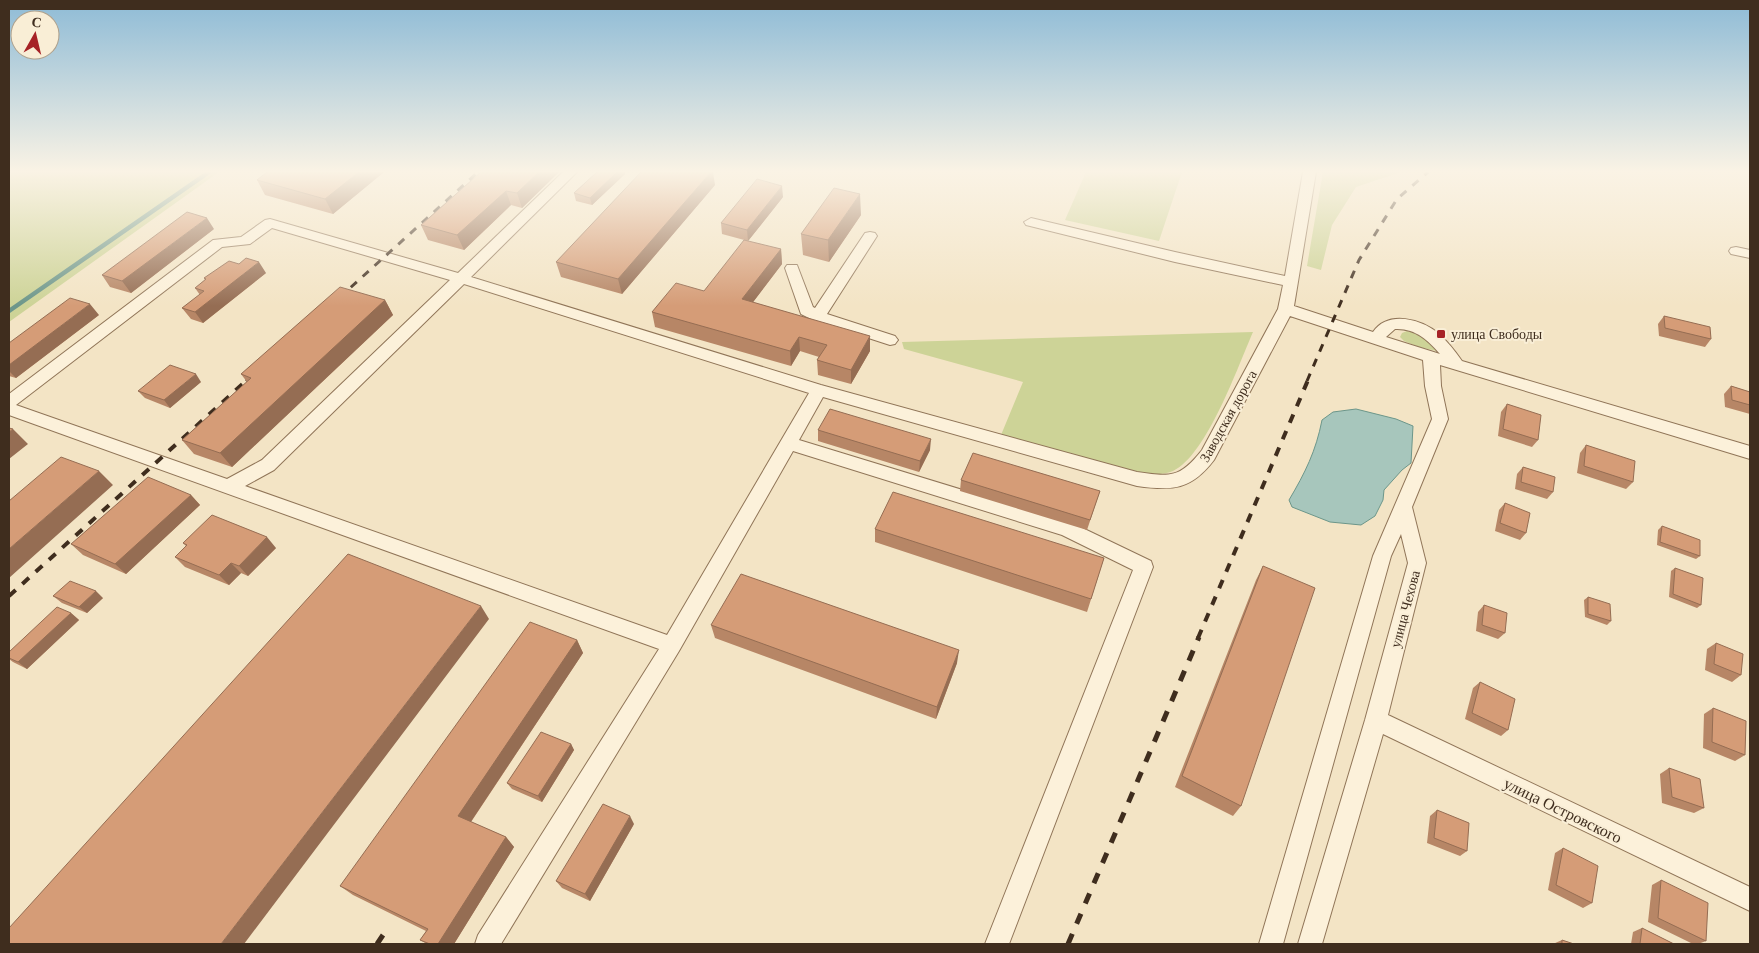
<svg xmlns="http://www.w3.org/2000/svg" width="1759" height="953" viewBox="0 0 1759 953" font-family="'Times New Roman',serif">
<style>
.green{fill:#cdd397}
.water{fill:#a7c6bc;stroke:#6c968a}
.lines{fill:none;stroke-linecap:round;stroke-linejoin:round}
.stream{stroke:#6c968a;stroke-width:4.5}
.minor-casing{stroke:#907558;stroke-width:2}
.minor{fill:#fcf1da;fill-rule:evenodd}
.rail-far2{stroke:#3f2d1e;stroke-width:3;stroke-dasharray:8 8;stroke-linecap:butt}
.rail-far1{stroke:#3f2d1e;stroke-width:4;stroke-dasharray:9 9;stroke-linecap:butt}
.rail{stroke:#3f2d1e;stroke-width:5;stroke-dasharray:11 11;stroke-linecap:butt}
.wall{fill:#b78666}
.shaded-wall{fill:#956d53}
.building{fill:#d59c77;stroke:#956d53}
.poi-dot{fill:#a62226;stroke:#f9eed6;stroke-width:2}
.labels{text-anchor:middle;stroke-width:4;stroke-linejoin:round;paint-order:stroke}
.poi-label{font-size:14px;fill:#3f2d1e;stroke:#f9eed6;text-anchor:start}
.street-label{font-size:14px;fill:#3f2d1e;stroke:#f9eed6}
.near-street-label{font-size:16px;fill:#3f2d1e;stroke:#f9eed6}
</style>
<rect width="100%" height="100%" fill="#f3e4c5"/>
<path class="green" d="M9 172H219L9 322Z
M1086 172H1182L1159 241 1065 220Z
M1323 172H1401L1356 187 1332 225 1321 270 1307 266Z
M1407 331C1420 334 1429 341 1437 351L1419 347 1404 341 1400 337 1402 333Z
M1253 332C1238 366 1207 455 1173 471 1162 476 1147 474 1135 473L1001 435 1023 382 904 349 902 342Z"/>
<path class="water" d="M1356 409 1396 419 1413 426 1411 463 1402 470 1384 490 1383 500 1375 516 1361 525 1330 522 1292 507 1289 500C1305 473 1316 451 1322 420L1333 412Z"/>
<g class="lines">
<path class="stream" d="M9 311 209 172"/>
<g class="minor-casing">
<path id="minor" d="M563 172H577L471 277 821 385 1137 472C1171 477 1180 478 1202 450L1278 309 1283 285 1175 262 1026 225 1024 222 1031 218 1175 252 1285 276 1303 172H1316L1294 306 1373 332C1388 310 1422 319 1439 334 1448 342 1455 351 1462 361L1750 446V459L1440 365 1441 386 1448 419 1412 507 1426 563 1388 715 1750 887V911L1383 734 1322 944H1298L1365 720 1408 563 1401 534 1391 556 1283 944H1259L1373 556 1432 419 1425 386 1423 360 1290 316 1214 460C1191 490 1173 491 1137 486L823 397 799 440 1074 524 1151 561 1153 567 1009 944H985L1133 570 1062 535 793 451 679 651 501 944H475L478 935 659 649 9 415V394L213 240 241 237 265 220 270 219 458 273ZM272 228 450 280 262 460 227 479 16 405 222 247 250 244ZM464 284 809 393 667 635 245 486 274 470ZM1395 329C1415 328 1428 340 1440 354L1386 337Z
M870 232 875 233 877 236 827 314 895 336 898 340 895 344 890 345 813 320 801 314 785 268 787 265H797L813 307 815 308 865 233Z
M1736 247 1750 250V258L1731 254 1729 251 1731 248Z"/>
</g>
<use href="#minor" class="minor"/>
<path class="rail-far2" d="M339 298 478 172
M246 381 255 373
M1307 381 1359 260 1397 199 1428 172"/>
<path class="rail-far1" d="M9 596 247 380
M1198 638 1308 380"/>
<path class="rail" d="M377 944 383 935
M1068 944 1199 637"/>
</g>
<path class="wall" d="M384 172 333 214 265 195 257 180Z
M481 172H559L522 208 511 205 464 250 428 240 421 225Z
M597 172H625V174L592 205 576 201 574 193Z
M715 185 622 294 561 277 556 262Z
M783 197 748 241 722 234 721 223Z
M861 215 829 262 803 255 801 234Z
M214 229 131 293 110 287 102 275Z
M781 249 782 264 753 302 870 351 851 384 818 375 817 360 819 357 800 351 791 366 655 327 652 312 704 291Z
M266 273 203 323 191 319 182 308 200 295 195 288 205 280 204 278Z
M385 300 393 315 232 467 194 454 182 440 247 382 241 374Z
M99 315 16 378 9 376V343Z
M1664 316 1711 339 1705 347 1659 336 1658 324Z
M201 382 170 408 145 398 138 391Z
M1731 386 1750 392V414L1725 407 1724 394Z
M1507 404 1538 440 1532 447 1498 436 1501 412Z
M818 430 930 450 919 472 818 441Z
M1586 445 1633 482 1626 489 1577 473 1580 453Z
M1523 467 1553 492 1547 499 1515 489 1517 474Z
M961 480 1100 491 1087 530 960 491Z
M191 495 200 505 126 574 83 555 71 544Z
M1505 503 1526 533 1520 540 1495 531 1499 510Z
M1662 526 1700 556 1696 559 1657 545 1658 530Z
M875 529 1104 558 1087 612 875 542Z
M183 543 276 548 248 576 241 573 229 585 185 567 175 557 186 546Z
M1263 566 1241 806 1233 816 1175 787 1256 580Z
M1675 568 1701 605 1697 608 1669 597 1671 571Z
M53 596 103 598 87 613 62 603Z
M1588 597 1611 621 1607 625 1585 617 1584 600Z
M1484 605 1505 633 1498 639 1476 631 1478 612Z
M71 613 79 620 27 669 13 662 9 659V652Z
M711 625 957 663 936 719 715 638Z
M577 640 583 653 471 822 506 837 514 847 454 944H427L420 940 426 931 353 895 340 886Z
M1716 643 1741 675 1732 682 1705 670 1707 649Z
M1480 682 1508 730 1501 736 1465 719 1473 688Z
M1713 708 1745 755 1735 761 1703 748 1704 714Z
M571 744 574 750 542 802 512 789 507 783Z
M1669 768 1704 808 1694 813 1662 803 1660 774Z
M1437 810 1467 851 1460 856 1427 843 1430 816Z
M634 824 590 901 562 888 556 881Z
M1563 848 1592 903 1583 908 1548 890 1555 853Z
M1661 880 1706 941 1698 944H1693L1648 922 1652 885Z
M1642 928 1674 944H1631L1633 932Z
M1562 940 1574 944H1553Z"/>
<path class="shaded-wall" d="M359 172H384L333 214 325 199Z
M539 172H559L522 208 517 193Z
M616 172H625V174L592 205 590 198Z
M711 172H713L715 185 622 294 618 279Z
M782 186 783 197 748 241 747 230Z
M506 191 511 205 464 250 457 235Z
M860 194 861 215 829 262 828 240Z
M207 218 214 229 131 293 122 281Z
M781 249 782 264 744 314 742 299Z
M259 262 266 273 203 323 195 312Z
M385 300 393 315 232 467 220 453Z
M90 304 99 315 16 378 9 371V365Z
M870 336V351L851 384V370Z
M799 337 800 351 791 366 790 351Z
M196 374 201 382 170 408 164 400Z
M13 429 28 444 9 459V432Z
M931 439 930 450 919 472 920 461Z
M99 471 113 485 9 578V549Z
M191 495 200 505 126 574 115 564Z
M267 537 276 548 248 576 239 566Z
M231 563 241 573 229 585 219 575Z
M96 591 103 598 87 613 79 607Z
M481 606 489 619 244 944H221Z
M71 613 79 620 27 669 18 662Z
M577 640 583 653 468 826 458 816Z
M959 650 957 663 936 719 937 707Z
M571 744 574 750 542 802 538 796Z
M630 816 634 824 590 901 585 894Z
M506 837 514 847 454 944H438Z"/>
<path class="building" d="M267 172H359L325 199 257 180Z
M481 172H539L517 193 506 191 457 235 421 225Z
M597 172H617L590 198 574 193Z
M641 172H711L618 279 556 262Z
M757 179 782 186 747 230 721 223Z
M834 188 860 194 828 240 801 234Z
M187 212 207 218 122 281 102 275Z
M744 240 781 249 742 299 870 336 851 370 817 360 827 345 799 337 790 351 652 312 676 283 704 291Z
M246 258 259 262 195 312 182 308 204 291 195 288 206 279 204 278 229 261 239 264Z
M340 287 385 300 220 453 182 440 251 378 241 374Z
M70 298 90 304 9 365V343Z
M1664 316 1710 327 1711 339 1665 328Z
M170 365 196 374 164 400 138 391Z
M1731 386 1750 392V405L1732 400Z
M1507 404 1541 415 1538 440 1503 429Z
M830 409 931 439 920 461 818 430Z
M9 428 13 429 9 432Z
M1586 445 1635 461 1633 482 1584 466Z
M973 453 1100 491 1090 520 961 480Z
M61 457 99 471 9 549V501Z
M1523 467 1555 477 1553 492 1521 482Z
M148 477 191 495 115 564 71 544Z
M893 492 1104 558 1091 599 875 529Z
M1505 503 1530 513 1526 533 1500 523Z
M212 515 267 537 239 566 231 563 219 575 175 557 187 545 183 543Z
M1662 526 1700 540V556L1660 542Z
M348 554 481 606 221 944H9V928Z
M1263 566 1315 588 1241 806 1182 776Z
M1675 568 1703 578 1701 605 1673 594Z
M741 574 959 650 937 707 711 625Z
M70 581 96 591 79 607 53 596Z
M1588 597 1610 604 1611 621 1588 614Z
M1484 605 1507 613 1505 633 1482 625Z
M57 607 71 613 18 662 9 658V652Z
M530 622 577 640 458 816 506 837 438 944H430L420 940 428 929 340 886Z
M1716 643 1743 654 1741 675 1714 664Z
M1480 682 1515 699 1508 730 1472 713Z
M1713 708 1746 721 1745 755 1712 742Z
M541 732 571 744 538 796 507 783Z
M1669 768 1700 779 1704 808 1672 797Z
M603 804 630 816 585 894 556 881Z
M1437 810 1469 823 1467 851 1434 838Z
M1563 848 1598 866 1592 903 1556 885Z
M1661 880 1708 903 1706 941 1658 918Z
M1642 928 1674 944H1640Z
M1562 940 1574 944H1562Z"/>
<linearGradient id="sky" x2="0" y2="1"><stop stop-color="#8ebbd6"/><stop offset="0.56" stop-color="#faf3e5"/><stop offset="1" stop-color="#faf3e5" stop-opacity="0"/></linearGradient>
<rect width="1759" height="306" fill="url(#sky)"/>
<rect class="poi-dot" x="1436" y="329" width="10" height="10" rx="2.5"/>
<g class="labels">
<g class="poi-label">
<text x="1451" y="339">улица Свободы</text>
</g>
<g class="street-label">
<text transform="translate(1228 416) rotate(-61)" y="5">Заводская дорога</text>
<text transform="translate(1405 609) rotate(-75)" y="5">улица Чехова</text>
</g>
<g class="near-street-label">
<text transform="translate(1563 810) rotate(26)" y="6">улица Островского</text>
</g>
</g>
<rect width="1759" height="953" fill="none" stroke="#3f2d1e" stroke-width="20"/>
<g transform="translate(35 35) rotate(8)"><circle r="24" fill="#f9eed6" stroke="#afa18c"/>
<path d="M0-4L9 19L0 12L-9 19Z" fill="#a62226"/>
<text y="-8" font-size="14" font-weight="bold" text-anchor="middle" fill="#3f2d1e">С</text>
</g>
</svg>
